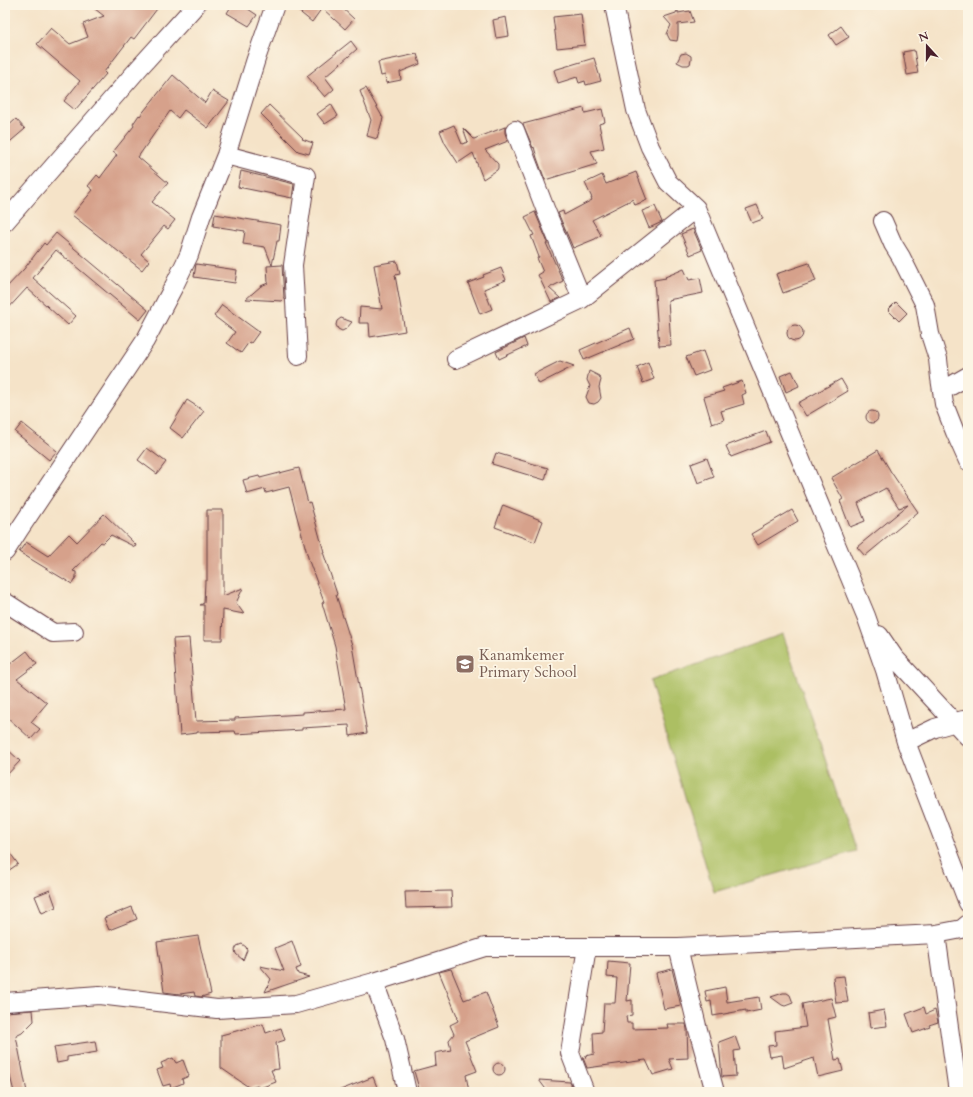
<svg xmlns="http://www.w3.org/2000/svg" width="973" height="1097" viewBox="0 0 973 1097" font-family="Cardo,serif">
<style>
.green{fill:#acbf63;stroke:#7b6f47}
.building{fill:#d6a18b}
.lines{fill:none;stroke-linecap:round;stroke-linejoin:round}
.minor-casing{stroke:#643c43;stroke-width:20}
.minor{stroke:#fff;stroke-width:18}
.labels{text-anchor:middle;stroke-width:3.5;stroke-linejoin:round;paint-order:stroke}
.education-label{font-size:15px;fill:#785e54;stroke:#fcf5e5;text-anchor:start}
</style>
<rect width="100%" height="100%" fill="#fcf5e5"/>
<filter id="ink" filterUnits="userSpaceOnUse"><feTurbulence type="fractalNoise" baseFrequency=".025" numOctaves="2"/><feDisplacementMap in="SourceGraphic" scale="8" xChannelSelector="R" yChannelSelector="G"/><feConvolveMatrix kernelMatrix="1 2 1 2 8 2 1 2 1" color-interpolation-filters="sRGB"/></filter>
<filter id="wash" filterUnits="userSpaceOnUse"><feTurbulence type="fractalNoise" baseFrequency=".012" numOctaves="4" result="noise"/><feDisplacementMap in="SourceGraphic" scale="16" xChannelSelector="R" yChannelSelector="G"/><feGaussianBlur stdDeviation="0.9" result="paint"/><feColorMatrix in="noise" values="0 0 0 0 0 0 0 0 0 0 0 0 0 0 0 0 0 1.4 0 .05"/><feComposite in="paint" operator="in"/></filter>
<g filter="url(#wash)">
<rect width="100%" height="100%" fill="#f5e3c8"/>
<path class="green" d="M783 634 856 851 714 892 650 681Z"/>
<g id="blocks">
<path class="building" d="M90 5H160L134 39 131 37 104 72 106 74 75 110 64 101 80 81 37 44 51 28 70 44 88 37 83 24 104 16Z
M232 5H242L257 15 249 26 227 13Z
M291 5H339L354 19 345 29 322 8 312 22Z
M678 9V13L690 11 694 22 678 24V35L677 41 670 40 667 34 671 25 664 17 676 13Z
M581 14 585 45 557 48 553 17Z
M506 17 509 36 496 38 493 20Z
M841 26 849 37 836 45 829 35Z
M351 41 357 49 325 77 334 89 325 97 307 76Z
M914 50 918 73 907 75 903 52Z
M686 53 691 56V60L690 64 688 65H683L677 62 681 54Z
M417 54 420 64 400 72 401 80 386 83 385 75 381 76 378 62Z
M594 58 601 81 586 85 585 81 579 83 577 77 558 83 554 70Z
M173 75 205 103 212 91 229 101 208 128 184 110 178 118 170 111 138 157 168 183 152 202 175 220 168 229 164 226 141 254 149 261 142 270 72 215 93 190 88 186 97 175 100 178 117 155 113 152 134 126 133 124 139 115 140 116Z
M366 88 383 118 377 139 367 136 371 120 360 91Z
M331 104 338 116 325 124 317 114Z
M269 105 303 138 302 139 313 143 309 154 298 151 261 114Z
M584 108 585 113 602 109 605 122 599 124 604 148 591 151 597 164 545 180 537 158 534 147 533 148 523 124Z
M16 119 25 129 5 146V129Z
M454 125 462 144 468 142 463 128 474 139 505 127V133L508 141 485 150 498 164V168L497 170 483 179 473 153 458 163 445 143 440 131Z
M241 171 294 184 292 198 238 187Z
M636 172 647 200 635 205 633 199 592 220 601 235 595 239 573 248 558 213 563 211 564 215 592 200 591 198H592L585 183 602 175 606 184Z
M757 205 763 219 752 223 746 209Z
M655 206 662 222 649 228 642 211Z
M535 212 548 243H546L563 281 549 288 560 298 551 302 538 275 543 272 537 258 539 257 531 236 534 235 525 217Z
M215 214 281 225 279 241H277L272 265 265 247 243 244 245 231 213 226Z
M693 229 702 250 690 255 681 234Z
M56 233 148 310 140 320 56 250 33 278 76 316 68 325 27 288 5 312V289L24 269 44 243 46 245Z
M397 261 400 274 395 275 405 331 370 337 369 323H359L360 307 382 309 374 265Z
M809 263 816 281 783 293 776 274Z
M196 264 237 270 235 283 194 277Z
M282 265 284 298 282 301 246 299 261 286 268 283 267 266Z
M501 268 506 280 484 289 492 309 480 314 468 283 484 277 483 275Z
M684 269 689 280 700 278 703 293 668 300 671 345 659 346 654 280 666 278 665 277Z
M896 302 907 313 899 321 888 310Z
M222 305 259 332 251 343 249 342 241 353 227 343 235 332 214 316Z
M341 318 352 322 346 329 342 331 338 329 336 325 337 321Z
M787 333a8 8 0 1 1 16 0a8 8 0 1 1-16 0Z
M630 328 634 339 584 360 580 350Z
M524 338 527 346 499 359 496 352Z
M703 351 710 370 694 376 686 357Z
M560 361 574 366 539 384 534 374Z
M648 362 654 379 643 383 637 367Z
M589 371 599 376 601 380 599 387 601 398 598 402 594 404 589 403 586 397 590 386 587 380Z
M792 371 799 386 786 392 780 376Z
M841 379 848 391 806 416 798 403Z
M742 381 746 393 742 395 744 404 721 411 724 420 712 424 704 397 724 391 722 388Z
M187 400 204 411 183 438 170 428Z
M866 417a6 6 0 1 1 12 0a6 6 0 1 1-12 0Z
M22 423 57 451 49 460 15 432Z
M766 431 770 442 731 457 726 446Z
M147 448 166 462 157 474 138 460Z
M878 450 891 472 918 512 865 556 857 547 908 505 899 508 886 488 858 503 865 521 850 527 840 501 843 499 831 478Z
M496 453 548 468 545 480 492 464Z
M707 458 714 477 698 483 691 464Z
M299 468 308 503 310 502 324 552H323L337 594 336 595 352 645 367 733 350 736 349 725 302 728V730L236 734 235 731 197 732V733L180 735 173 639 189 638 196 721 235 720V718L303 714V712L346 709 335 646 322 603 324 602 309 561 289 487 266 493 265 489 247 494 243 480 259 476 260 478Z
M503 505 543 521 535 542 495 527Z
M207 510H223V596L243 588 236 603 244 614 223 610 222 640H204V605H200L204 603 205 581H207Z
M792 510 798 521 758 545 751 534Z
M104 514 136 545 135 547 111 535 103 543 101 542 73 571 76 572V577L72 584 19 552 26 542 48 556 69 534 77 542Z
M27 651 37 664 17 679 47 703 31 722 40 729 31 739 5 715V668Z
M5 747 20 761 5 777Z
M5 846 18 864 5 873Z
M50 890 56 907 42 913 35 896Z
M451 891 452 907 406 908 405 892Z
M132 907 137 919 109 930 104 918Z
M198 936 211 994 201 997 195 996 194 992 180 994 164 992 157 942Z
M292 941 301 967 296 969 298 974 309 977 265 992 271 979 260 966 284 971 275 948Z
M242 944 246 947 247 950 243 960 236 954 235 950 237 946Z
M608 961 630 963 627 1001 632 1000V1015L626 1016 627 1023H632V1029L668 1028 667 1024H686L687 1029 688 1058 669 1059 673 1069 653 1075 646 1060 587 1068 583 1058 586 1057 585 1056 594 1054 593 1033 602 1032 604 1003H615L617 978 607 977Z
M451 969 464 1000 486 992 499 1027 465 1041 477 1071 466 1075 469 1092H420L414 1071 436 1065 435 1053 451 1050 449 1040 454 1034 450 1025 458 1021 457 1018H458L439 972Z
M672 969 681 1006 664 1009 656 973Z
M844 976 848 1002 836 1003 833 977Z
M725 987 727 1002 759 997 761 1010 746 1013V1010L713 1016 711 1001 707 1002 705 991Z
M783 993H787L790 995 793 1003 785 1006 782 1005 771 997Z
M831 998 836 1017 828 1019 835 1060 840 1059 843 1071 818 1077 814 1058 784 1068 782 1055 770 1057 768 1046 776 1045 775 1031 806 1027 802 1004Z
M924 1007 926 1014 935 1010 938 1022 929 1025 930 1027 913 1033 906 1014Z
M33 1010 34 1021 22 1033 16 1036 27 1092H14L5 1056V1012Z
M884 1010 887 1026 870 1028 868 1013Z
M263 1024 266 1033 281 1028 285 1040 276 1043 279 1069 271 1070 276 1082 260 1088 257 1086 250 1088 221 1068V1035Z
M735 1036 740 1050 734 1051 736 1076 722 1077 719 1042Z
M95 1041 97 1052 67 1057V1061L57 1063 54 1047Z
M173 1058 176 1063 183 1060 189 1076 182 1079 183 1083 171 1088 170 1084 163 1086 157 1070 163 1068 161 1063Z
M493 1069a6 6 0 1 1 12 0a6 6 0 1 1-12 0Z
M373 1077 379 1092H338V1091Z
M539 1080 570 1082 574 1092H548Z"/>
</g>
</g>
<g filter="url(#ink)">
<use href="#blocks" fill-opacity="0" stroke="#643c43" stroke-width="1"/>
<g class="lines">
<g class="minor-casing">
<path id="minor" d="M614 5 636 110 650 147 668 182 696 208 866 616 885 670 906 742 968 903
M515 130 546 211 582 299
M226 155 306 176 293 265 298 356
M883 221 893 244 901 257 925 305 930 334 938 359 940 378 944 404 955 432 968 461
M5 222 139 68 196 5
M456 359 582 299 696 208
M942 391 968 376
M5 552 19 530 145 341 174 286 189 255 201 217 226 155 256 59 275 5
M5 602 53 633 74 632
M879 635 894 657 968 737
M906 742 935 728 963 720
M936 934 958 1092
M678 947 697 1026 715 1092
M374 982 395 1039 407 1092
M5 1002 99 995 217 1009 296 1004 374 982 485 947H678L936 934 962 929 968 924
M585 1092 570 1053 587 947"/>
</g>
<use href="#minor" class="minor"/>
</g>
</g>
<defs>
<g id="school-square" transform="scale(1)"><rect x="-9" y="-9" width="18" height="18" rx="4" fill="#8d6e63" stroke="#fcf5e5"/><path d="M0-5L7-2L0 1L-7-2ZM-4 1L0 2.5L4 1V4Q0 6-4 4Z" fill="#fff"/></g>
</defs>
<g fill-rule="evenodd">
<use href="#school-square" x="465" y="664"/>
</g>
<g class="labels">
<g class="education-label">
<text x="479" y="660">Kanamkemer<tspan x="479" dy="17">Primary School</tspan></text>
</g>
</g>
<rect width="973" height="1097" fill="none" stroke="#fcf5e5" stroke-width="20"/>
<g transform="translate(927 46) rotate(339)" stroke="#fcf5e5" stroke-width="3" paint-order="stroke">
<path d="M0-3L7 15L0 10L-7 15Z" fill="#4a1f2b"/>
<text y="-6" font-size="11" font-weight="bold" text-anchor="middle" fill="#4a1f2b">N</text>
</g>
</svg>
